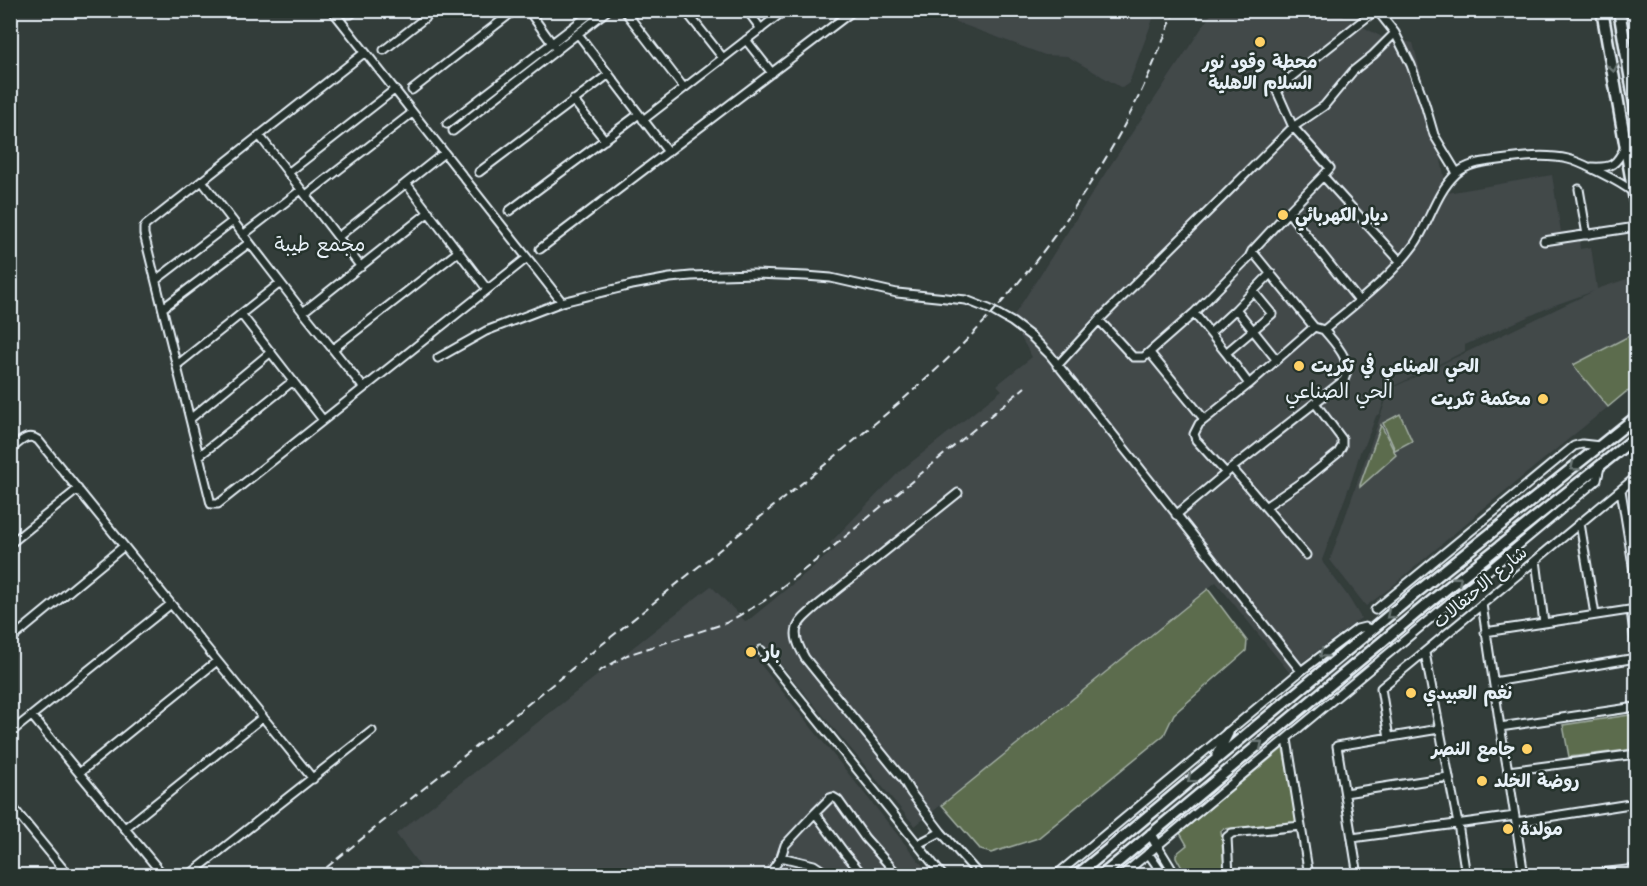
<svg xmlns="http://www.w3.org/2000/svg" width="1647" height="886" viewBox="0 0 1647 886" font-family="Mali,'Playpen Sans Arabic',sans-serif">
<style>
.built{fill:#42484a}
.green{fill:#5c6c4e;stroke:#a2aea3;stroke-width:1.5}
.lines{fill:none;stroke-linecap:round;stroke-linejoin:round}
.street-casing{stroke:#e8f1f8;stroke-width:11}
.secondary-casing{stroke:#e8f1f8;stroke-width:14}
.primary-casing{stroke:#e8f1f8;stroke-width:15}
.street{stroke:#26332d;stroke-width:7}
.secondary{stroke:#26332d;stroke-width:9}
.primary{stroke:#26332d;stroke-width:10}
.rail{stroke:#e8f1f8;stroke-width:2;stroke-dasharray:9 4.5;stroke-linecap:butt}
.oneway{stroke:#6a7674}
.poi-dot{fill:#ffd166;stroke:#26332d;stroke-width:2}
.labels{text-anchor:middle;stroke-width:5;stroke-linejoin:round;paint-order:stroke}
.poi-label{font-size:18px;font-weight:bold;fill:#e8f1f8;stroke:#26332d;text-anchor:start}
.street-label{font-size:18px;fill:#e8f1f8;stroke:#26332d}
.neighbourhood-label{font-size:20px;fill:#e8f1f8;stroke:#26332d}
</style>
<rect width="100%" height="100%" fill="#333d3a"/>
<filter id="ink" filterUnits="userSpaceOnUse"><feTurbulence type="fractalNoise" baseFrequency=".0167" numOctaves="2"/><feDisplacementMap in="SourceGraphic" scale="12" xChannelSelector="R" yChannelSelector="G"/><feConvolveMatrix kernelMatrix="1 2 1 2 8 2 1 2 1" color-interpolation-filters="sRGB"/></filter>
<g filter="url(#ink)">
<path class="built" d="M940 11H1156L1129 83 1122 88 1067 56 1045 55 948 19Z
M1213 11H1333L1382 37 1413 43 1437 136 1447 193 1552 175 1561 232 1578 230 1580 249 1591 247 1597 289 1627 279 1635 333 1573 365 1608 407 1484 508 1389 589 1366 606 1330 560 1390 389 1594 291 1552 306 1465 345V351L1388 389 1380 413 1376 416 1365 445 1361 449 1352 479 1322 560 1323 563 1347 595 1361 618 1289 672 1216 582 915 826 762 642 749 650 930 875H419L423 870 396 834 711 586 745 621 750 619 835 549 830 543 899 472 1002 390 997 385 1032 357 1011 320 1106 172Z"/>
<path class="green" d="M1635 333 1636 386 1631 391 1626 392 1608 407 1573 365Z
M1400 414 1412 441 1395 450 1383 423Z
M1381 425 1396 455 1360 487V485Z
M1208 589 1247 641 1246 651 1174 714 1164 735 1038 838 991 853 981 850 942 805Z
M1636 714V749L1569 757 1563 725Z
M1283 748 1297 820 1295 822 1223 829 1221 831 1225 875H1186L1176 857V854L1187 845 1180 833Z"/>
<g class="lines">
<g class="street-casing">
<path id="street" d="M332 10 562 302
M342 10 347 14H351L356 10
M528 10 554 46
M624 10 684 88
M685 10 723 58
M747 10 761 29
M1376 10 1276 89 1293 127 1330 168 1323 176 1400 261
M1395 33 1411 65 1425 104 1434 135 1457 173
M578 34 668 152
M746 40 772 73
M384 50 435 10
M364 53 146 225 144 228V234L211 504H218L527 258
M412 90 515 10
M573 100 605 140
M643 120 785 10
M447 124 595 10
M453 131 608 10
M259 135 361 267
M1592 167C1612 168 1616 165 1625 147
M479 172 609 74
M288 173 394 90
M202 181 303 312 363 387
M406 183 487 289
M1579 189 1587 235
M306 195 412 113
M509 211 639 114
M1288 212 1323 176
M243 235 301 190
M338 237 444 153
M1544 241 1636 227
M540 249 854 10
M1252 251 1314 327
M156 280 233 221
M163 308 249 243
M1236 309 1276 359
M303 312 429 212
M1194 313 1226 353 1249 384
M241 314 323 420
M1099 320 1133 357H1144L1194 313 1249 257 1252 251 1288 212 1359 301
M1210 333 1236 309 1271 273
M333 349 459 251
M1150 353 1204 419
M1226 353 1272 314 1253 291
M438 358 486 331 562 302 632 285 670 278 691 276 753 274 806 276 831 278 897 293 966 300 989 309 1012 322 1032 337 1050 355 1301 671
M177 365 280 283
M1057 366 1099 320 1293 127 1324 106 1353 71 1373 55 1395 33 1377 10
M190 419 271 352
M10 450C19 443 27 432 38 440L313 779
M199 456 293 381
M1232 468 1306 555
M1226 473 1196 440 1194 434 1199 424 1249 384 1314 327 1324 330C1355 304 1390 278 1414 245 1430 222 1435 194 1456 174 1468 163 1484 162 1499 160 1521 157 1546 154 1568 159 1580 162 1590 168 1601 173 1613 179 1623 184 1633 192
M1621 490 1636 584
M1265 507 1306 479 1338 453 1342 446V439L1315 403
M1176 515 1232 468 1344 380C1354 361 1335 344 1324 330
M1580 523 1595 615
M10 544 78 489
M1536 560 1544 623
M1482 604 1500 727 1508 771 1524 876
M1375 610 1574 446 1582 444 1600 446
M1631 610 1636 650
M1485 632 1636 609
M10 640 124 546
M761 650 943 876
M1425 653 1458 824 1466 876
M1494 682 1636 658
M32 716 164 876
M1500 727 1636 707
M10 733 171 604
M1389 738 1381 688 1636 477
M1287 739 1309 876
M1508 771 1636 754
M79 773 217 661
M1345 793 1448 777
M10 804 69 876
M815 813 830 798 833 797 838 800 865 838 899 876
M1516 822 1636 803
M125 828 263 717
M941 832 980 876
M1352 838 1515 816
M918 844 941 832 911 793 902 778 805 658C789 630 795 625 818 605L958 493
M1157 845 1176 876
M1148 853 1164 876
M781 857 785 845 815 813 846 855 864 876
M188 876 372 731
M768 876 781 857 814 865 831 876
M1055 876 1301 671 1357 629 1365 627 1372 630
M1121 876 1597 480 1600 467
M1229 876 1227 837 1232 833 1301 826
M1358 876 1337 746 1439 729
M1573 876 1636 869"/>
</g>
<g class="secondary-casing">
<path id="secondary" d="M1217 755 1228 733
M1151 834 1157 845
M1076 876 1416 593 1636 417
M1101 876 1425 606 1636 437"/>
</g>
<g class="primary-casing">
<path id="primary" d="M1602 10 1636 206
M1619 10 1636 110
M1634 440 1636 438"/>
</g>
<use href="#street" class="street"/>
<use href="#secondary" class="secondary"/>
<use href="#primary" class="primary"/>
<path class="rail" d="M598 672 627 655 726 623 764 601 828 551 1025 387
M316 876C440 775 564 675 688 575 737 536 785 497 833 458 889 412 945 366 993 312 1047 252 1101 174 1136 102 1151 72 1163 41 1175 10"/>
</g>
<defs><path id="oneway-chevron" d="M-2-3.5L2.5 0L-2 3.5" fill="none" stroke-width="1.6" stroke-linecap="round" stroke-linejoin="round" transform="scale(1.5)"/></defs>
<g class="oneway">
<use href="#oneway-chevron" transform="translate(1613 68) rotate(80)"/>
<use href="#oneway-chevron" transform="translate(1574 467) rotate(141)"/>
<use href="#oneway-chevron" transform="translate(1458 580) rotate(-38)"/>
<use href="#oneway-chevron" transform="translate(1390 615) rotate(140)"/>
<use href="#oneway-chevron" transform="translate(1323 654) rotate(143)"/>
<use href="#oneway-chevron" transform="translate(1259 744) rotate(-40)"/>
<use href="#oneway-chevron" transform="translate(1191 779) rotate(140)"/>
</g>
</g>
<g class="poi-dot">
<circle cx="1260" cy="42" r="6"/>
<circle cx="1283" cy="215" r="6"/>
<circle cx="1299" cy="366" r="6"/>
<circle cx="1543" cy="399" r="6"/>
<circle cx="751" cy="652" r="6"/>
<circle cx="1411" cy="693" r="6"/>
<circle cx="1527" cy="749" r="6"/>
<circle cx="1482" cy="781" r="6"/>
<circle cx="1508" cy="829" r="6"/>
</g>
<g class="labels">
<g class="poi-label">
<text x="1260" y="68" text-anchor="middle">محطة وقود نور<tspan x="1260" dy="21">السلام الاهلية</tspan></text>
<text x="1295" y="221">ديار الكهربائي</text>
<text x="1311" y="372">الحي الصناعي في تكريت</text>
<text x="1531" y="405" text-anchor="end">محكمة تكريت</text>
<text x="763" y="658">بار</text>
<text x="1423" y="699">نغم العبيدي</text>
<text x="1515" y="755" text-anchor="end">جامع النصر</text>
<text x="1494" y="787">روضة الخلد</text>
<text x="1520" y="835">مولدة</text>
</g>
<g class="street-label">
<text transform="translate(1480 587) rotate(-40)" y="6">شارع الاحتفالات</text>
</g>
<g class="neighbourhood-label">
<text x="320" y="251">مجمع طيبة</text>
<text x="1339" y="398">الحي الصناعي</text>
</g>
</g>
<rect width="1647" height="886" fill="none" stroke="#26332d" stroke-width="36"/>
<rect x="18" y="18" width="1611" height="850" fill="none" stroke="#e8f1f8" stroke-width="2" filter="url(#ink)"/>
</svg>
